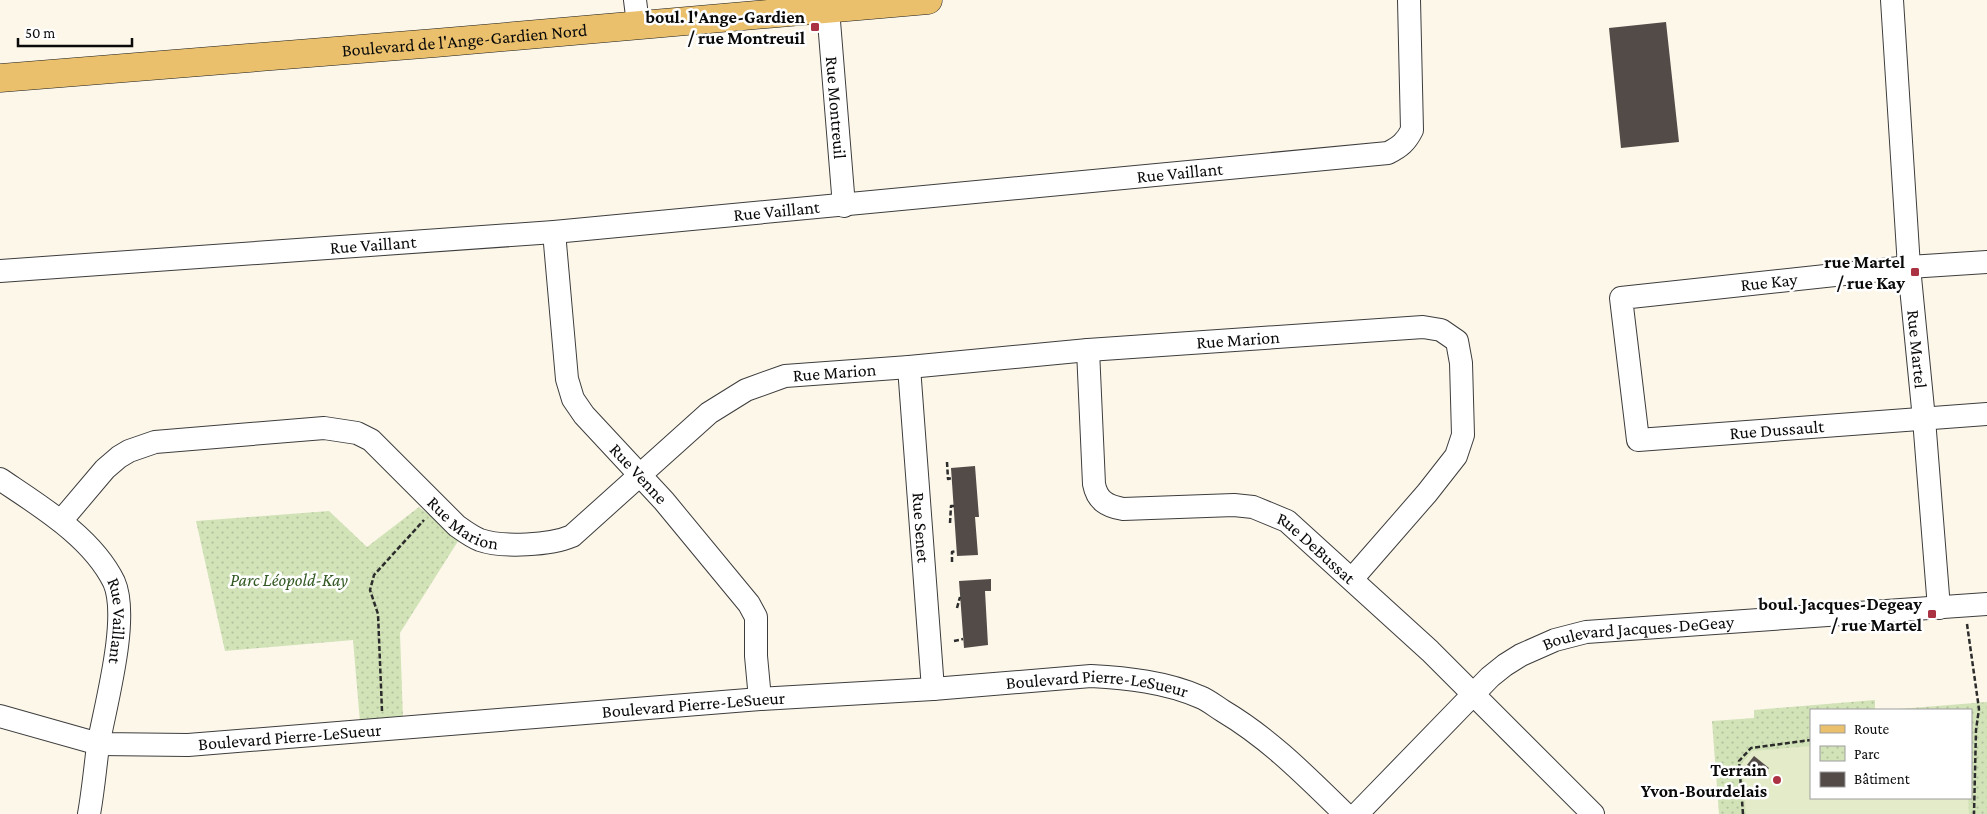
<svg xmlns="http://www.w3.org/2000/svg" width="1987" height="814" viewBox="0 0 1987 814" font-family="'Crimson Pro',serif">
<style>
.park{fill:url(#park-dots)}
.pitch{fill:#e3ebc9}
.building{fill:#524b48}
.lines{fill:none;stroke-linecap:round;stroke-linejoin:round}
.minor-casing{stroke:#3d3d3d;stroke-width:24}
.major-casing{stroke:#1b1b1b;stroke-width:29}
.path{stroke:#2c2c2c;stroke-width:2.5;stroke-dasharray:5 2.5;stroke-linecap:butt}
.minor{stroke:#fff;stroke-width:22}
.major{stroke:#eac06d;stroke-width:28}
.poi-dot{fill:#ab3243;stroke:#fff;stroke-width:2}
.labels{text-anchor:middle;stroke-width:5;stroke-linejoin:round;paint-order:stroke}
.poi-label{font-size:18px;font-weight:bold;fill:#0a0a0a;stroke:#fff;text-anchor:end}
.street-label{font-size:18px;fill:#0a0a0a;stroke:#fff}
.park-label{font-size:18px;font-style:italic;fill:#335a23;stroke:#fff}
</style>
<defs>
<pattern id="park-dots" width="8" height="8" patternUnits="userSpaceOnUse" patternTransform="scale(1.25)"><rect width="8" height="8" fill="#d2e3b8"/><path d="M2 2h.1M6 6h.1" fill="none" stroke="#b3c19d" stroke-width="1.8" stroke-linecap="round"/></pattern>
</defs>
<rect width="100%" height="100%" fill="#fdf7ea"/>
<path class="park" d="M419 507 460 538 400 633 403 720 360 722 353 640 225 651 196 521 329 511 367 547Z
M1875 700V710H1811V798H1971V710H1886L1987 702V814H1719L1712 721 1754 718V710Z"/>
<path class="pitch" d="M1811 746V798H1968L1969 814H1746L1742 763 1752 751Z"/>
<path class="building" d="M1666 22 1679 142 1621 148 1609 28Z
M975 466 979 517H975L978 555 957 556 951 468Z
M991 579V591H985L988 645 964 648 959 581Z
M1754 756 1769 768 1761 777 1747 765Z"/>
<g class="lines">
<g class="minor-casing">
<g id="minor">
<path d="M635 0 638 24"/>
<path id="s1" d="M1892 0 1909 267 1924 419 1939 608"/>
<path id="s2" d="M828 9 844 206"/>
<path id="s3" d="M554 232 567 379 573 399 584 415 664 501 749 604 756 617V656L760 699"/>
<path id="s4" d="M1987 262 1909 267 1621 298 1638 440 1987 414"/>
<path id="s5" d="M0 271 554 232 1388 153C1400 147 1406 142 1412 130L1409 0"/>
<path id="s6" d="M1088 350 1094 484C1097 500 1106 506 1123 509L1234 505 1253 507 1287 521 1430 651 1593 814"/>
<path id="s7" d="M909 367 933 689"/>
<path id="s8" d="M0 479C40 506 92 537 114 582 130 618 105 707 98 746 95 769 93 792 89 814"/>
<path id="s9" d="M61 521 105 469 119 457 129 451 155 442 324 428 357 433 371 440 457 526C464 531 472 537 480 540 503 548 551 545 572 536L709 413 746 390 785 376 909 367 1088 350 1423 327 1441 330 1457 341 1461 363 1463 435 1456 456 1427 493 1352 579"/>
<path id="s10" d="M0 716 99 744 188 745 760 699 933 689 1091 676C1127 678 1166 682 1200 697 1208 700 1215 706 1223 711 1270 739 1306 776 1345 814"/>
<path id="s11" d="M1357 814 1490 677 1505 665 1521 655 1555 640 1586 632 1987 604"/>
</g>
</g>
<g class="major-casing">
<g id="major">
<path id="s12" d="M0 78 435 43 928 0"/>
</g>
</g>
<path class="path" d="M947 462 948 479 952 478
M950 523 951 506H954
M952 562V552L956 551
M957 608 960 597
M1967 624 1979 709 1976 730 1974 814
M954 641 963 639
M382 711 378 614 370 590 374 575 424 520
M1743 814 1739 761 1751 748 1811 740"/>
<use href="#minor" class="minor"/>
<use href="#major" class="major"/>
</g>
<g class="poi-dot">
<rect x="810" y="22" width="10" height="10" rx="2.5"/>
<rect x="1910" y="267" width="10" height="10" rx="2.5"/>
<rect x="1927" y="609" width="10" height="10" rx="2.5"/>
<circle cx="1777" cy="780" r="5"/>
</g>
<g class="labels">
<g class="poi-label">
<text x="805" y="23">boul. l'Ange-Gardien<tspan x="805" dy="21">/ rue Montreuil</tspan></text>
<text x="1905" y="268">rue Martel<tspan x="1905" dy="21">/ rue Kay</tspan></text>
<text x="1922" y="610">boul. Jacques-Degeay<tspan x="1922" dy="21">/ rue Martel</tspan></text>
<text x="1767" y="776">Terrain<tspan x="1767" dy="21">Yvon-Bourdelais</tspan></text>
</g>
<g class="street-label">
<text dy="6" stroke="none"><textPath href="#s12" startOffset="466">Boulevard de l'Ange-Gardien Nord</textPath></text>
<text dy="6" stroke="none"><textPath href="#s2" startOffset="99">Rue Montreuil</textPath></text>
<text dy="6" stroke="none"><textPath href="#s5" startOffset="1184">Rue Vaillant</textPath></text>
<text dy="6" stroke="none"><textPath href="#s5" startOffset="779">Rue Vaillant</textPath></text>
<text dy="6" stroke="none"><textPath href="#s5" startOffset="374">Rue Vaillant</textPath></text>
<text transform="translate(1769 282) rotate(-6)" y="6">Rue Kay</text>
<text dy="6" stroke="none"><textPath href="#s9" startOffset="1310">Rue Marion</textPath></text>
<text dy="6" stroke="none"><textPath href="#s1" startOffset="350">Rue Martel</textPath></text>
<text dy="6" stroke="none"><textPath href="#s9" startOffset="905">Rue Marion</textPath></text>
<text dy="6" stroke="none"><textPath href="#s4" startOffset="650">Rue Dussault</textPath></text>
<text dy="6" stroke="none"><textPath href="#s3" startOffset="268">Rue Venne</textPath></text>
<text dy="6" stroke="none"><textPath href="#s9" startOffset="470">Rue Marion</textPath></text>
<text dy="6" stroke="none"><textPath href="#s7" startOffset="161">Rue Senet</textPath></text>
<text dy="6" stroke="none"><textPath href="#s6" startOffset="382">Rue DeBussat</textPath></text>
<text dy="6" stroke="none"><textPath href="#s8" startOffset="195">Rue Vaillant</textPath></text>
<text dy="6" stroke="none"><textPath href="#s11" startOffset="350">Boulevard Jacques-DeGeay</textPath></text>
<text dy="6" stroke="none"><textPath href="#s10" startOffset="1104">Boulevard Pierre-LeSueur</textPath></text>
<text dy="6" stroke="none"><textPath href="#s10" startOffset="699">Boulevard Pierre-LeSueur</textPath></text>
<text dy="6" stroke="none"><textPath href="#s10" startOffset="294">Boulevard Pierre-LeSueur</textPath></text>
</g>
<g class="park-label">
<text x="289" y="586">Parc Léopold-Kay</text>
</g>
</g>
<rect x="1810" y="709" width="162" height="90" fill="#ffffff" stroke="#9d9d9d"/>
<rect x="1820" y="725" width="25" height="8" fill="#eac06d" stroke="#9d9d9d"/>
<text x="1854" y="734" font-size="15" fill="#0a0a0a">Route</text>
<rect x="1820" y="746" width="25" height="15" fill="url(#park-dots)" stroke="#9d9d9d"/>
<text x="1854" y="759" font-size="15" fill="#0a0a0a">Parc</text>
<rect x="1820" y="772" width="25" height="15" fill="#524b48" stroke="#9d9d9d"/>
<text x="1854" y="784" font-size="15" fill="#0a0a0a">Bâtiment</text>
<path d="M18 38v8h114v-8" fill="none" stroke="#0a0a0a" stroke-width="2.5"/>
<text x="25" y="38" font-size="15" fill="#0a0a0a" stroke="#ffffff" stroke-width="4" paint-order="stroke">50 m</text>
</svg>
